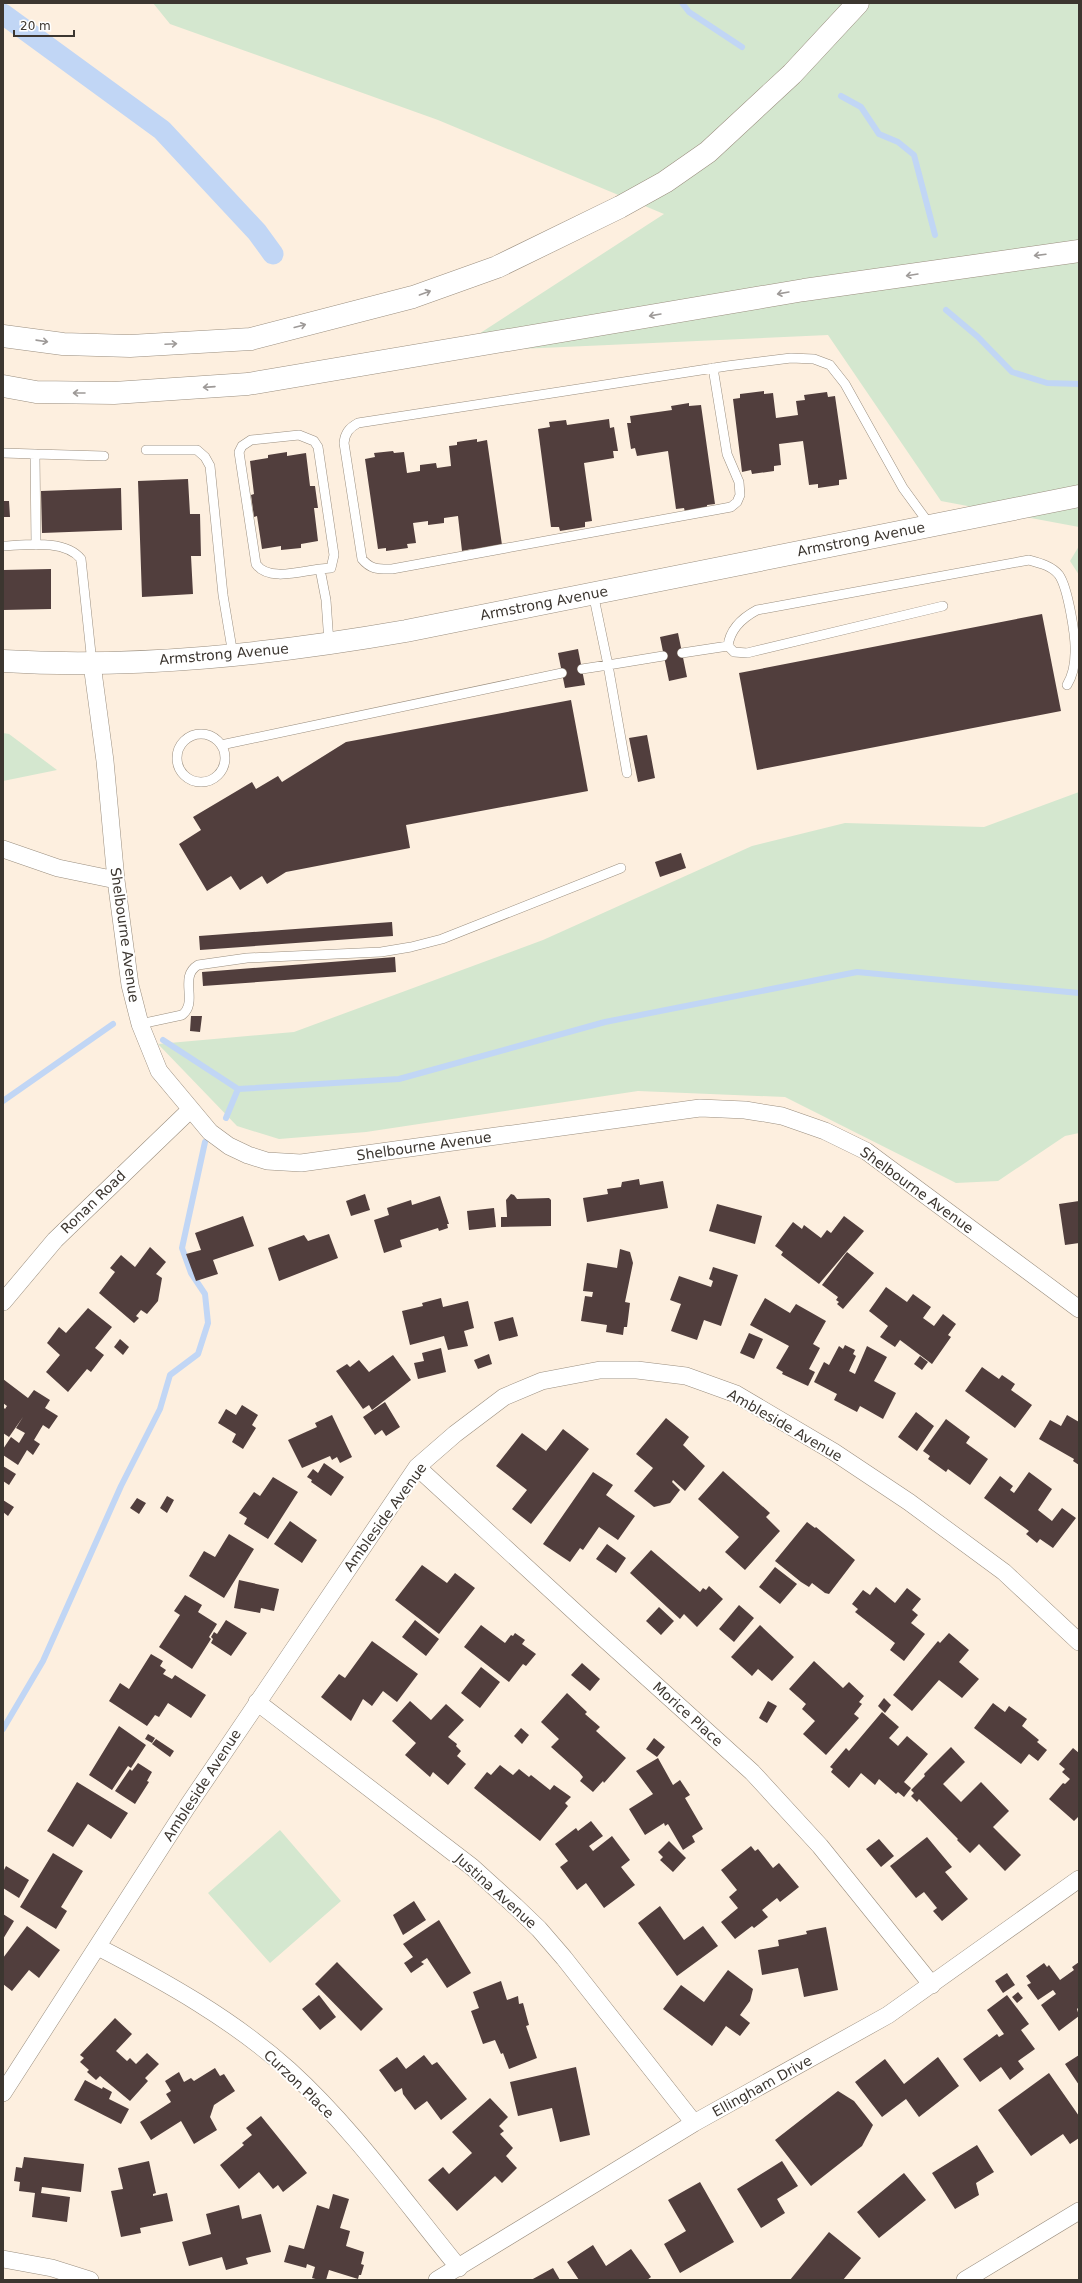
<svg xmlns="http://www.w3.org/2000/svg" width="1082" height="2283" viewBox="0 0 1082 2283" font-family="'DejaVu Sans',sans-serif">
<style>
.green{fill:#d4e7cf}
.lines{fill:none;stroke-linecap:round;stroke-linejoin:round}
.stream{stroke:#c1d6f5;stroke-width:6}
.canal{stroke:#c1d6f5;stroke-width:21}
.building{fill:#513e3d}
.lane-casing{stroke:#9a8e7f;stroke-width:10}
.street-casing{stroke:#9a8e7f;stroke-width:18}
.secondary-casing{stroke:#9a8e7f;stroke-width:23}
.highway-casing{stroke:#9a8e7f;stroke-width:23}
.lane{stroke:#fff;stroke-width:9}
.street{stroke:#fff;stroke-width:17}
.secondary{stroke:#fff;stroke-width:22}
.highway{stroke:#fff;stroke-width:22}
.oneway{stroke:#9e9a98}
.labels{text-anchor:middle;stroke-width:4;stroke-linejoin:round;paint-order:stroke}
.street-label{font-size:14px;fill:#3c3630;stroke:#fff}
</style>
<rect width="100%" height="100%" fill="#fdefdf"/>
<path class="green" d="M153 3H1079V527L941 501 828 335 451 352 664 214 438 120 170 24Z
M1079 546V575L1070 561Z
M3 733 9 734 57 770 3 781Z
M1079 792V1133L1065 1136 998 1181 956 1183 785 1097 638 1091 366 1132 279 1139 237 1126 158 1044 294 1032 543 940 752 846 845 823 984 827Z
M280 1830 341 1901 270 1963 208 1893Z"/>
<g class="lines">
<path class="stream" d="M682 3 689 12 742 47
M841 96 861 107 879 134 898 142 914 155 935 235
M946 310 978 337 1012 372 1047 383 1079 384
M163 1040 238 1089 399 1079 605 1022 857 972 1079 993
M3 1101 113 1024
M226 1118 238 1089
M3 1729 43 1661 121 1486 160 1409 170 1375 198 1354 208 1323 205 1294 191 1273 182 1248 205 1142"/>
<path class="canal" d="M3 14 162 130 257 232 273 254"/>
</g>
<path class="building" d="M764 391V394L773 393 776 418 798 415 796 401 805 400 804 395 827 392 828 397 835 396 847 479 839 480V485L818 488V484L809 485 803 441 779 444 781 465 774 466V471L752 474 751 470 742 472 733 399 740 398V394Z
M689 403V406L701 405 715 504 707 505V509L685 512 684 508 676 509 668 451 637 456 635 448 631 449 627 423H631L630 416 672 410 671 406Z
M609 419 610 428 614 427 618 451H613L614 458 584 463 592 521 585 522V527L560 531 559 527H551L538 429 550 427 549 422 566 420 567 425Z
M477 439V442L487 440 502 545 472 553V549L462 551 458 516 444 518V523L428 525V521L413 523 416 543 407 544 408 548 386 551V548L378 549 365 459 375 457 374 453 393 451 394 453 404 452 407 473 420 471V465L436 463 437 468 451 466 449 446 457 445V442Z
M287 452V456L306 453 310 486H315L318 508H314L318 541 301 544V548L281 550V546L262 549 257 516 254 517 251 495 254 494 250 461 268 458V455Z
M188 479 190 514H200L201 556H191L193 594 142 597 138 481Z
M121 488 122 530 42 533 41 491Z
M3 501H9L10 517H3Z
M51 569V609L3 610V570Z
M1042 614 1061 711 757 770 739 673Z
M678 633 687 677 669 681 660 637Z
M578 649 585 685 565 688 558 653Z
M571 700 588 791 406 825 410 848 286 872 267 884 262 876 240 890 231 876 207 891 179 844 201 830 193 817 252 782 256 789 278 776 282 782 346 742Z
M647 735 655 778 638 782 629 738Z
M681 853 686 868 660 877 655 862Z
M392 922 393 936 200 950 199 936Z
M395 957 396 972 203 986 202 972Z
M191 1016H202L200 1032 190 1031Z
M639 1179 640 1185 663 1181 668 1208 587 1222 583 1198 608 1194 607 1189 621 1187 622 1182Z
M365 1194 370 1210 351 1216 346 1201Z
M511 1194 514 1195 517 1199 549 1198 551 1200V1226L501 1227V1217H507L506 1200Z
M440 1196 449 1224H447L448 1228 439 1231 438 1228 400 1240 402 1247 384 1253 374 1220 389 1215 387 1208 411 1200 412 1205Z
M1079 1201V1243L1065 1245 1059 1204Z
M717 1204 762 1216 755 1244 709 1231Z
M494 1208 496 1227 469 1230 467 1211Z
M243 1216 254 1246 213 1260 218 1274 196 1281 186 1254 201 1250 195 1233Z
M844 1216 864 1231 819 1284 781 1255 783 1252 775 1246 793 1222 802 1229 804 1225 821 1238 827 1230 831 1233Z
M329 1234 338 1258 279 1281 268 1248 304 1235 308 1241Z
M150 1247 166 1262 156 1274 162 1278 158 1301 147 1314 141 1310 136 1316 139 1318 134 1323 99 1293 115 1272 110 1268 121 1255 135 1267Z
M620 1249 630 1252 633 1263 625 1302 630 1303 627 1327H624L623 1335 606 1332 607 1325 581 1321 585 1296 592 1297 593 1292 583 1291 587 1263 617 1268Z
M847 1252 874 1273 843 1309 837 1304 839 1302 836 1300 838 1297 822 1285Z
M713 1267 738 1275 721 1326 704 1320 697 1340 671 1331 681 1304 670 1300 679 1276 711 1287 713 1281 709 1279Z
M886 1287 907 1302 913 1294 931 1307 923 1318 934 1326 943 1314 956 1324 948 1335 951 1337 932 1364 900 1340 895 1347 880 1337 888 1326 869 1311Z
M441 1298 443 1307 468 1301 474 1328 464 1331 468 1346 448 1350 444 1336 410 1345 402 1311 423 1306 422 1303Z
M765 1298 790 1313 796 1304 826 1321 813 1344 820 1348 809 1369 815 1372 808 1386 782 1374 783 1372 776 1368 789 1346 750 1325Z
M88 1308 112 1327 95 1348 104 1355 91 1372 87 1369 68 1392 46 1372 60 1355 47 1343 59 1327 66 1333Z
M513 1317 518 1336 499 1341 494 1322Z
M749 1333 763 1339 754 1359 740 1353Z
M120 1339 129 1347 123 1355 114 1347Z
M845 1345 855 1350 853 1354 856 1356 849 1371 855 1374 867 1346 887 1357 874 1381 896 1393 883 1419 860 1406 857 1412 834 1400 837 1394 814 1382 824 1362 829 1365 839 1346 843 1349Z
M441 1348 446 1372 418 1379 414 1363 424 1361 422 1353Z
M489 1354 492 1364 478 1369 474 1360Z
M393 1355 411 1380 372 1410 369 1405 363 1409 336 1371 347 1364 350 1367 359 1360 369 1372Z
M920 1356 928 1362 922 1370 914 1364Z
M982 1367 999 1379 1002 1375 1015 1384 1011 1390 1032 1405 1015 1428 965 1391Z
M3 1379 28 1398 34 1390 50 1400 45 1408 58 1416 49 1429 43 1425 34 1440 40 1444 33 1455 27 1450 18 1465 3 1455V1449L11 1437 19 1443 25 1433 16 1428 23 1417 9 1437 3 1433V1407L5 1409 7 1406 3 1403Z
M385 1402 400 1427 386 1436 382 1430 375 1435 363 1417Z
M242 1405 258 1415 252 1425 256 1428 243 1449 232 1442 236 1434 218 1423 226 1409 236 1415Z
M916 1412 934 1426 917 1451 898 1437Z
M332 1415 352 1457 340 1463 337 1457 332 1460 330 1456 302 1468 288 1440 317 1427 315 1423Z
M1067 1415 1079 1422V1465L1073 1461 1074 1459 1039 1439 1050 1420 1061 1426Z
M666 1418 689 1437 683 1445 705 1466 685 1491 673 1480 672 1482 680 1490 670 1503 654 1507 634 1491 653 1468 636 1454Z
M946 1419 970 1437 966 1443 988 1459 970 1485 948 1469 946 1472 928 1459 930 1456 923 1451Z
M563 1429 589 1449 531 1524 512 1509 527 1490 496 1466 522 1433 546 1451Z
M324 1463 344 1477 331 1496 311 1482 312 1480 307 1477 313 1469 318 1473Z
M3 1466 16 1474 9 1485 3 1481Z
M723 1471 770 1513 766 1517 780 1531 745 1570 725 1552 739 1537 698 1499Z
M593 1472 613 1485 606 1495 635 1516 618 1540 599 1527 583 1550 580 1548 570 1562 543 1544Z
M1029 1472 1052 1489 1038 1510 1052 1521 1062 1508 1076 1518 1053 1548 1040 1539 1037 1543 1026 1534 1029 1531 984 1498 1000 1476 1013 1486 1010 1490 1014 1493Z
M273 1477 298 1492 268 1539 244 1524 247 1518 239 1513 254 1492 260 1496Z
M167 1496 174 1500 167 1513 160 1508Z
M137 1498 146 1503 139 1514 130 1508Z
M3 1500 14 1507 8 1516 3 1512Z
M290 1521 317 1540 302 1563 274 1544Z
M807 1522 815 1528 816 1527 855 1560 829 1594 825 1593 812 1583 809 1587 801 1582 775 1561Z
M229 1534 254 1549 224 1598 189 1576 204 1551 215 1557Z
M607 1544 626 1558 616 1573 596 1559Z
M651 1550 700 1592 703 1588 706 1590 709 1586 723 1599 697 1627 684 1614 680 1619 630 1573Z
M422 1565 447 1583 455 1573 475 1588 439 1634 395 1600Z
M775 1567 797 1584 780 1604 759 1587Z
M239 1580 279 1589 274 1611 261 1608 260 1613 234 1608Z
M876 1587 895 1603 907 1588 921 1599 912 1610 918 1615 911 1623 925 1634 904 1661 890 1650 895 1643 855 1612 858 1609 852 1604 863 1590 870 1595Z
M185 1595 202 1605 198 1612 217 1624 209 1637 211 1639 192 1669 159 1647 180 1615 174 1611Z
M739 1605 754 1618 734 1642 719 1629Z
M659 1607 674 1621 661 1635 646 1621Z
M226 1620 247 1633 231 1656 211 1643 213 1639 211 1637 214 1632 217 1634Z
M415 1620 439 1639 426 1656 402 1637Z
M481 1625 505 1643 511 1635 513 1636 515 1633 525 1640 522 1644 536 1654 526 1666 523 1664 509 1682 464 1647Z
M760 1625 794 1657 772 1681 758 1669 752 1676 731 1657Z
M949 1633 969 1650 959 1662 979 1679 962 1698 939 1680 912 1711 893 1695 938 1641 940 1643Z
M372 1641 418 1674 397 1702 383 1691 372 1706 363 1699 351 1721 321 1697 339 1674 345 1678Z
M151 1654 163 1661 160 1666 166 1670 163 1674 172 1679 175 1675 206 1695 191 1718 168 1703 159 1717 155 1715 147 1726 109 1701 120 1683 129 1689Z
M814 1661 843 1688 849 1682 864 1696 859 1702 862 1704 854 1714 859 1718 826 1755 803 1734 815 1721 802 1709 806 1704 789 1689Z
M582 1663 600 1679 590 1691 571 1675Z
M481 1667 500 1682 480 1708 461 1693Z
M567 1693 587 1712 585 1714 600 1727 596 1731 626 1758 604 1783 603 1781 593 1792 580 1781 583 1777 579 1772 551 1747 559 1739 541 1722Z
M884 1698 891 1705 885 1713 878 1706Z
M410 1701 431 1720 446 1704 464 1720 448 1737 457 1744 456 1746 461 1751 457 1756 466 1764 448 1785 433 1772 430 1777 405 1755 416 1743 392 1721Z
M768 1701 777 1706 767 1723 759 1718Z
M993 1703 1005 1712 1009 1706 1027 1719 1022 1726 1039 1740 1037 1742 1047 1750 1038 1761 1029 1754 1021 1764 974 1728Z
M882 1712 899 1727 889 1738 898 1746 907 1736 928 1754 904 1782 911 1788 904 1797 898 1792 896 1794 879 1779 875 1785 861 1773 849 1788 831 1772 833 1769 830 1767 846 1748 849 1751Z
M119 1726 146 1745 131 1768 128 1766 112 1790 89 1775Z
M521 1728 529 1735 522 1744 514 1736Z
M148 1734 155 1738 152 1743 145 1739Z
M654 1738 665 1747 657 1757 646 1749Z
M156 1739 174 1751 170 1757 152 1744Z
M951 1747 965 1762 943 1784 961 1802 981 1782 1009 1811 993 1827 1021 1855 1005 1871 979 1844 970 1853 957 1840 958 1839 919 1799 917 1802 911 1796 914 1793 911 1790 925 1776 924 1774Z
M1073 1748 1079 1753V1816L1074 1821 1049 1799 1063 1783 1065 1784 1070 1779 1062 1772 1065 1769 1059 1764Z
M658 1758 673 1785 680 1780 690 1795 685 1798 703 1829 692 1836 695 1842 683 1850 668 1824 665 1826 664 1823 645 1835 629 1809 653 1794 636 1771Z
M138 1763 152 1772 147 1781 149 1782 135 1804 115 1791 130 1769 132 1771Z
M500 1765 513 1775 519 1769 529 1777 531 1775 550 1790 554 1785 571 1797 565 1803 568 1806 540 1841 474 1788 487 1772 491 1775Z
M77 1782 128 1813 111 1839 88 1824 73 1847 47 1831Z
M591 1821 603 1836 589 1846 593 1851 612 1836 630 1860 621 1867 635 1885 604 1908 586 1883 577 1890 560 1867 568 1861 555 1844 576 1828 578 1831Z
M927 1837 952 1867 945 1872 968 1899 942 1921 933 1911 937 1908 924 1892 916 1898 890 1866Z
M879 1839 894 1856 881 1867 866 1849Z
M669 1841 686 1858 673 1872 660 1860 663 1857 658 1852Z
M751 1846 755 1851 758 1849 773 1868 779 1863 799 1887 780 1902 777 1898 762 1910 768 1917 754 1928 752 1926 735 1939 721 1922 738 1908 729 1897 737 1890 721 1870Z
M53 1853 83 1871 61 1907 67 1911 56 1929 20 1907Z
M6 1866 29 1880 19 1898 3 1888V1872Z
M414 1901 426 1920 403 1935 393 1915Z
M660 1906 684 1940 703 1926 718 1946 677 1976 638 1923Z
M3 1914 14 1921 3 1939Z
M439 1920 471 1973 447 1988 427 1958 421 1962 424 1964 411 1973 404 1963 413 1957 403 1944Z
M27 1926 60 1950 39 1978 29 1970 12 1991 3 1984V1958Z
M826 1927 838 1990 804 1997 798 1968 762 1975 758 1950 779 1946 778 1940 807 1934 806 1931Z
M337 1962 383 2009 361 2031 315 1984Z
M1079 1962V2007L1077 2009 1079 2016 1059 2031 1041 2005 1056 1994 1053 1990 1038 2000 1027 1985 1031 1983 1026 1976 1044 1963 1047 1967 1049 1965 1060 1980 1074 1970 1072 1967Z
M728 1970 753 1989 750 2001 740 2015 750 2023 740 2036 726 2026 712 2046 663 2009 681 1985 704 2002Z
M1007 1973 1015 1985 1003 1993 995 1981Z
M501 1981 507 2000 518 1996 519 2004 523 2003 529 2025 526 2026 537 2058 509 2069 503 2053 501 2054 495 2040 483 2044 471 2011 479 2008 473 1992Z
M1018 1992 1023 1998 1017 2003 1012 1997Z
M319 1995 336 2017 320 2030 302 2009Z
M1007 1995 1029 2024 1021 2030 1035 2049 1018 2061 1024 2069 1010 2080 1001 2067 980 2082 963 2059 997 2034 999 2037 1004 2034 987 2010Z
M115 2018 132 2034 116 2051 127 2061 130 2058 136 2064 147 2053 159 2064 145 2078 148 2081 130 2101 100 2076 96 2080 87 2072 89 2070 80 2062 84 2058 80 2055Z
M424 2055 432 2065 437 2062 467 2099 441 2120 427 2101 415 2110 403 2094 402 2088 395 2092 379 2070 397 2057 406 2069Z
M1079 2055V2085L1065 2064Z
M938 2057 959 2086 919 2117 906 2099 882 2117 855 2082 885 2059 904 2084Z
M576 2067 590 2135 560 2142 552 2108 518 2116 510 2082Z
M215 2068 220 2076 224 2074 235 2091 214 2105 210 2117 217 2130 194 2144 181 2121 151 2140 140 2122 171 2102 166 2094 171 2091 165 2081 179 2072 184 2082 191 2078 194 2081Z
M1049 2073 1079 2116V2138L1070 2144 1063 2134 1031 2156 998 2110Z
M85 2080 102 2089 103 2087 112 2092 109 2099 129 2109 121 2124 74 2100Z
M838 2091 854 2101 873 2125 862 2146 811 2186 775 2140Z
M490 2098 508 2117 499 2126 504 2131 500 2134 513 2148 506 2156 517 2168 502 2183 495 2176 457 2211 428 2180 443 2167 449 2174 472 2153 452 2132Z
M261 2116 307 2173 283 2192 278 2185 273 2189 259 2172 239 2189 220 2165 244 2145 242 2143 252 2135 246 2128Z
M977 2145 994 2172 976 2183 979 2195 955 2209 932 2173Z
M24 2157 84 2164 81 2192 42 2187 41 2193 70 2197 67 2222 32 2217 35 2193 19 2191 20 2182 14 2181 16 2167 22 2168Z
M149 2161 156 2193 153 2194V2196L167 2193 173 2221 140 2228 141 2233 121 2237 111 2191 123 2189 118 2168Z
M782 2161 798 2186 777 2199 785 2213 761 2228 737 2189Z
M904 2173 926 2200 879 2238 857 2212Z
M700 2182 734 2242 680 2273 664 2244 686 2231 668 2200Z
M333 2194 349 2199 340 2228 350 2231 346 2246 364 2252 361 2264 364 2265 361 2275H359L358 2279 329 2270 326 2280H319L312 2278 315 2267 307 2264 306 2268 284 2262 289 2245 304 2249 317 2205 329 2209Z
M239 2205 242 2219 261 2214 271 2252 246 2258 248 2264 226 2270 222 2257 189 2266 182 2242 211 2234 206 2214Z
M829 2232 861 2258 843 2280H790Z
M593 2245 606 2266 631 2249 651 2277 647 2280H579L567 2262Z
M553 2268 560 2280H531Z"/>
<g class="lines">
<g class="lane-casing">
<path id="lane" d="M713 368 727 454 739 482 740 495 737 502 731 507 392 569C379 569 371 570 362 559L344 443C345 433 349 428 358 423L727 366 791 358 814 359 830 365 845 384 903 488 930 525
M146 450H197L205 457 210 466 223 595 233 655
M3 453 35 454 36 545
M35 454 104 456
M3 546C26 545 65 539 81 559L92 663
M320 569 331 568 334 555 318 447 314 441 299 435 251 440 242 446 239 452 256 564C268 582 302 571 320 569L326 600 329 643
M728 646C730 629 742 618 757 610L1029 560C1040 563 1052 566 1059 575 1068 588 1076 637 1075 653 1075 665 1073 675 1067 685
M682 653 728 646 734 652 747 653 943 606
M582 669 608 665 593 593
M177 758a24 24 0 1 1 48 0a24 24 0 1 1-48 0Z
M221 745 562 673
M627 773 608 665 663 656
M140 1024 182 1015C199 1002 178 977 198 965L247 958 381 952 411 947 442 939 621 868"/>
</g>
<g class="street-casing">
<path id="street" d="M92 664 105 761 116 880 130 985 140 1024 159 1071 210 1132 229 1146 248 1155 267 1161 301 1163 700 1108 745 1110 782 1116 825 1131 866 1151 1079 1309
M3 849 58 868 116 880
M3 1302 55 1240 190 1110
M417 1467 588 1624 752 1772 820 1846 932 1985
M257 1702 472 1867 515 1906 539 1929 564 1958 694 2123
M98 1947C166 1982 232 2019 289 2070 353 2128 404 2201 459 2268
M3 2093 187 1807 417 1467 455 1434 504 1397 542 1381 600 1370H637L686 1376 736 1394 834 1452 909 1502 1004 1572 1079 1642
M3 2259 52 2268 90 2280
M437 2280 694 2123 888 2015 1079 1879
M965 2280 1079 2211"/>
</g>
<g class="secondary-casing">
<path id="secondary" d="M3 661C138 669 274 654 406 631L1079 496"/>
</g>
<g class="highway-casing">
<path id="highway" d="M3 336 63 344 130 346 251 339 413 297 497 267 620 207 665 182 708 152 792 74 858 3
M3 386 36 392 114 393 248 384 804 290 1079 251"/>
</g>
<use href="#lane" class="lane"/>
<use href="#street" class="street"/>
<use href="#secondary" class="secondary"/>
<use href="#highway" class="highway"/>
</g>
<defs><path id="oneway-shaft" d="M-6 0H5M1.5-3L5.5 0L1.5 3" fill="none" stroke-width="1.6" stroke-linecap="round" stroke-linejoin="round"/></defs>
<g class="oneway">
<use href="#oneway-shaft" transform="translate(1040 255) rotate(173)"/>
<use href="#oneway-shaft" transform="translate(912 275) rotate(171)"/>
<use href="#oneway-shaft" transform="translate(425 293) rotate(-20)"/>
<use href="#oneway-shaft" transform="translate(783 293) rotate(170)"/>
<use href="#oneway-shaft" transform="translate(655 315) rotate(170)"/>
<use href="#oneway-shaft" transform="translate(300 326) rotate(-15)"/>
<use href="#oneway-shaft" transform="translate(42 341) rotate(8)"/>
<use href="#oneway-shaft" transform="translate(171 344) rotate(-3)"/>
<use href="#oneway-shaft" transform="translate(209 387) rotate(176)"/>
<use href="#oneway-shaft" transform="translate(79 393) rotate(-180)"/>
</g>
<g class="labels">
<g class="street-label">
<text transform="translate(861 539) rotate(-11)" y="5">Armstrong Avenue</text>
<text transform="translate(544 603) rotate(-11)" y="5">Armstrong Avenue</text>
<text transform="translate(224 654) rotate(-5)" y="5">Armstrong Avenue</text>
<text transform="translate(125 935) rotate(82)" y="5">Shelbourne Avenue</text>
<text transform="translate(424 1146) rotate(-8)" y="5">Shelbourne Avenue</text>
<text transform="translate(917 1190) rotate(36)" y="5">Shelbourne Avenue</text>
<text transform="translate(93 1202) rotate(-44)" y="5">Ronan Road</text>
<text transform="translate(785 1425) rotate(30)" y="5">Ambleside Avenue</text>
<text transform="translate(385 1517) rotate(-54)" y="5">Ambleside Avenue</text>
<text transform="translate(688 1714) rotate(42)" y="5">Morice Place</text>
<text transform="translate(202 1785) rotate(-57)" y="5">Ambleside Avenue</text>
<text transform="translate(496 1891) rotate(42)" y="5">Justina Avenue</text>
<text transform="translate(299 2084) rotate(44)" y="5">Curzon Place</text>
<text transform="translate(762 2086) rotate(-29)" y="5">Ellingham Drive</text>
</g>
</g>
<rect width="1082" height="2283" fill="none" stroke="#3c3630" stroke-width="8"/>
<path d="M14 30v6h60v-6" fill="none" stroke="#3c3630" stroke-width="2"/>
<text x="20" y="30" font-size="12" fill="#3c3630" stroke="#ffffff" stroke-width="3" paint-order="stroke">20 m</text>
</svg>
